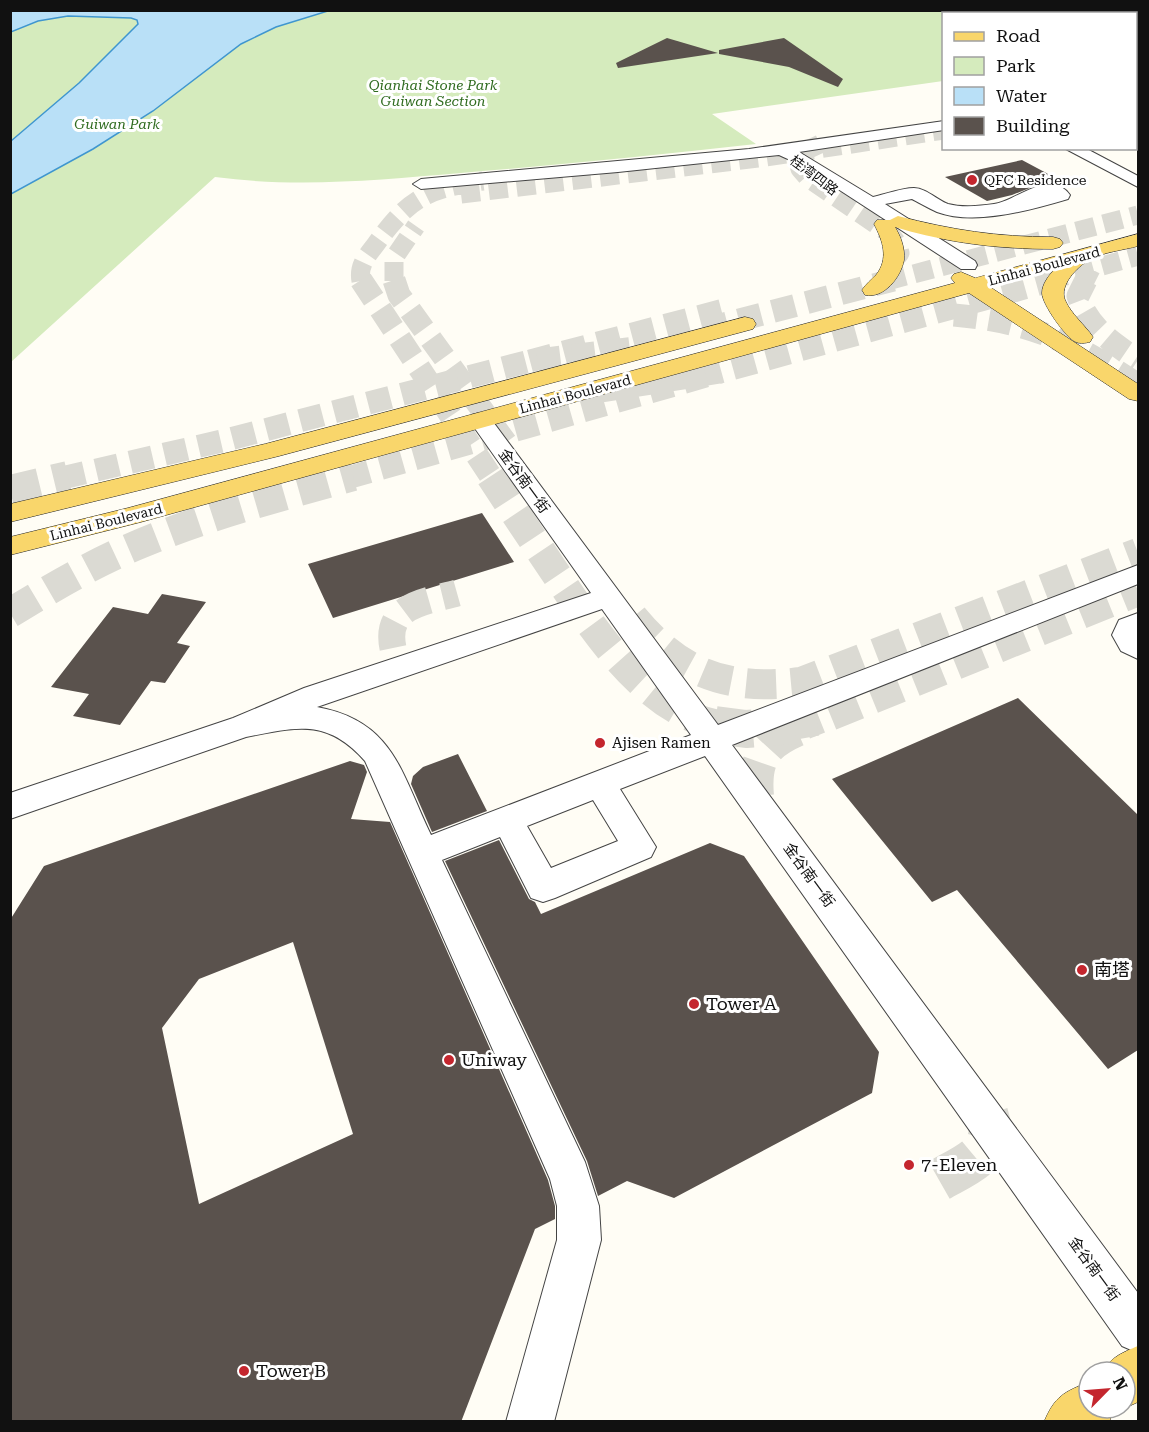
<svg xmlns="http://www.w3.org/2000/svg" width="1149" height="1432" viewBox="0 0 1149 1432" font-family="'Roboto Serif','Noto Sans SC',serif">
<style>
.green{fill:#d5ebbd}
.water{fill:#b9e0f7;stroke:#3f96cf;stroke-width:1.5}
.building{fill:#5a524d;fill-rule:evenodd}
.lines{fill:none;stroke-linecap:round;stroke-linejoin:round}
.minor-tunnel-far2{stroke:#dbdad3;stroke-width:27;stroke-dasharray:27 14;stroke-linecap:butt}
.minor-tunnel-far1{stroke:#dbdad3;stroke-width:34;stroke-dasharray:34 17;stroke-linecap:butt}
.minor-tunnel{stroke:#dbdad3;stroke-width:43;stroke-dasharray:43 22;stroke-linecap:butt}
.major-tunnel-far3{stroke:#dbdad3;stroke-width:19;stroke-dasharray:19 9;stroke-linecap:butt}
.major-tunnel-far2{stroke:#dbdad3;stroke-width:23;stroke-dasharray:23 12;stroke-linecap:butt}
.major-tunnel-far1{stroke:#dbdad3;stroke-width:30;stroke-dasharray:30 15;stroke-linecap:butt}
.major-tunnel{stroke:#dbdad3;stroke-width:38;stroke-dasharray:38 19;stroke-linecap:butt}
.highway-tunnel-far1{stroke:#dbdad3;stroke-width:23;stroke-dasharray:23 12;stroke-linecap:butt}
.highway-tunnel{stroke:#dbdad3;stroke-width:30;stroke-dasharray:30 15;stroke-linecap:butt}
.minor-casing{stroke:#444;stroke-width:2}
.major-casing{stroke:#222;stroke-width:1}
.minor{fill:#fff;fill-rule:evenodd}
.major{fill:#f9d66b;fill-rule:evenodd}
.poi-dot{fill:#c4262e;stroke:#fff;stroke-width:2}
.labels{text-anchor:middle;stroke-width:6;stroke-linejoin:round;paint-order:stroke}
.far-park-label{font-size:14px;font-style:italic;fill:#2f6b1f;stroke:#fff}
.far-street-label{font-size:14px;fill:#111;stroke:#fff}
.far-poi-label{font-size:14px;fill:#111;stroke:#fff;text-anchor:start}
.street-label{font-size:15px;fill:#111;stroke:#fff}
.poi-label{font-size:15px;fill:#111;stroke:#fff;text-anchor:start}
.near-poi-label{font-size:18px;fill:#111;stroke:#fff;text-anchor:start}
</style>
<rect width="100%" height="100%" fill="#fffdf5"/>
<path class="green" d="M223 10 1138 11V40H1136V14H944L943 81 712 114 756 144C658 155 559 165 461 173 379 180 297 188 215 177L11 362V18L81 15 117 18Z"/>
<path class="water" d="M11 10H328V11L276 27 241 44 153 111 93 149 11 194V141L79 83 138 24 137 20 131 18 68 16 38 21 11 32Z"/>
<path class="building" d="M667 38 718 53 618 68 616 63Z
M784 38 843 79 838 87 789 67 719 54V50Z
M1022 160 1065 183H1042L1012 195 987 201 945 177Z
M482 513 514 562 333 618 308 564Z
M162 594 206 602 177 643 190 646 165 683 151 681 120 725 73 716 89 694 51 687 113 607 148 614Z
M1018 698 1138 815V1050L1108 1069 957 890 932 902 832 779Z
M458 754 487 811 432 832 411 784 413 776 423 767Z
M350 761 364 765 367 772 351 819 390 822 548 1180 555 1206V1219L535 1229 461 1422H10V920L44 866ZM293 942 353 1134 199 1204 162 1028 199 979Z
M499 840 529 899 535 902 541 914 710 843 744 856 879 1052 872 1093 674 1198 627 1181 598 1196 587 1161 445 861Z"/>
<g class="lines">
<path class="minor-tunnel-far2" d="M393 648C384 605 425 602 457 593
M805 726 820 720"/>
<path class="minor-tunnel-far1" d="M757 796C753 752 770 740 808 725"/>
<path class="minor-tunnel" d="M939 1180C967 1164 1000 1153 987 1115"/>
<path class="major-tunnel-far3" d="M820 144 805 151 798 160 800 169 808 178 890 234 898 244 900 253 897 257
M461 194 759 158 944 130
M361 281C358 265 367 256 376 244 409 198 427 189 483 181
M394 281V258L416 226
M887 281 1138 215
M1048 281 1138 256
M1085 281 1091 269"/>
<path class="major-tunnel-far2" d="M361 280 492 478
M394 280 399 295 509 447
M1086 280 1078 296C1088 327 1112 343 1138 360
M954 315C1031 322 1074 342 1138 385
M705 329 893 280
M530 361 728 309
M595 392 720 372 1053 280"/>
<path class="major-tunnel-far1" d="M491 476C511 507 532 538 552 568 592 627 647 716 724 726
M633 617C680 674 728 691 801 682L1138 553
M787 726 820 720 1138 591"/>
<path class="major-tunnel" d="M715 725 746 729 795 725"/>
<path class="highway-tunnel-far1" d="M62 478 226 440 530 361 635 348
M347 478 720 372"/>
<path class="highway-tunnel" d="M10 490 68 476
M10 613C50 589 92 564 135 546 205 516 279 497 353 476"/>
<g class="minor-casing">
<path id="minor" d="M1136 84H1138V92H1136Z
M944 121V130L799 152 873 197C886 194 902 188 914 188 926 188 937 200 948 204 963 208 979 206 994 204 1015 202 1050 167 1070 195L1068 199C1031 210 975 226 937 212 928 208 920 203 912 199L885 204 975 261 977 265 975 269H961L801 165 779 155 618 172 421 189 413 184 421 179 749 149Z
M1064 148H1085L1138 176V187Z
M480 413 488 415 718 725 1138 565V584L732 745 1138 1293V1353L1122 1346 705 756 620 789 656 847 651 857 555 898 543 902 531 898 500 837 442 860 585 1162 599 1206 601 1240 554 1422H506L557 1240V1206L550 1179 365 761C327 718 297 727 246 737L10 819V793L233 718 304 688 591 593 469 420 472 415ZM602 609 691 735 431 835C401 773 394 721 317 707ZM593 800 618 841 551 868 527 826Z
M1138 613V659L1121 651 1112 635 1119 620Z"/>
</g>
<g class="major-casing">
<path id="major" d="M898 216C952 230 997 237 1053 237L1060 239 1063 243 1060 247 1053 249C999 249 947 243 895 227 901 237 905 248 904 260 901 277 884 299 865 295L862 290C866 284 871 280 876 275 889 259 883 241 874 224L877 220H890Z
M1138 234V246C1124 250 1103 252 1089 260 1077 267 1059 285 1065 300 1071 314 1085 325 1093 337L1090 342C1085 343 1081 344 1076 342 1066 338 1042 304 1042 293 1042 284 1049 275 1055 269L990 287 1138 384V401L1129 399 969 293 141 522 10 555V537L128 508 955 283 951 278 954 274 961 272 975 278Z
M745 317 753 319 756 324 753 329 279 456 10 522V504L265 444Z
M1138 1346V1402L1125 1408V1372H1103C1110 1357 1124 1352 1138 1346Z
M1089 1382V1408H1115L1109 1422H1044C1055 1396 1064 1392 1089 1382Z"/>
</g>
<use href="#minor" class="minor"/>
<use href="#major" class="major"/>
</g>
<g class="poi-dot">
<circle cx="972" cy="180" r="6"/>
<circle cx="600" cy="743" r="6"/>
<circle cx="1082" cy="970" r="6"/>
<circle cx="694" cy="1004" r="6"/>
<circle cx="449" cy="1060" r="6"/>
<circle cx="909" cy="1165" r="6"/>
<circle cx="244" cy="1371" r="6"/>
</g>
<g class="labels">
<g class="far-park-label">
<text x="433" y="90">Qianhai Stone Park<tspan x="433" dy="16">Guiwan Section</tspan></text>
<text x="117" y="129">Guiwan Park</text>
</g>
<g class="far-street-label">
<text transform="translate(814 175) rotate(37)" y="5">桂湾四路</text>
<text transform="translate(1044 266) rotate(-15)" y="5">Linhai Boulevard</text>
<text transform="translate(575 394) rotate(-15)" y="5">Linhai Boulevard</text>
<text transform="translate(106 522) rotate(-14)" y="5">Linhai Boulevard</text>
</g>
<g class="far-poi-label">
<text x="984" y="185">QFC Residence</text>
</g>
<g class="street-label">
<text transform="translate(524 481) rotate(54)" y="5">金谷南一街</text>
<text transform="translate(809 875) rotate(54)" y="5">金谷南一街</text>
<text transform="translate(1094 1269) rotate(54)" y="5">金谷南一街</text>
</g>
<g class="poi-label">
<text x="612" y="748">Ajisen Ramen</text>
</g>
<g class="near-poi-label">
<text x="1094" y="976">南塔</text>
<text x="706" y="1010">Tower A</text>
<text x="461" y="1066">Uniway</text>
<text x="921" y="1171">7-Eleven</text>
<text x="256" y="1377">Tower B</text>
</g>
</g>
<rect width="1149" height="1432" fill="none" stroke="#111111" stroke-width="24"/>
<rect x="942" y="12" width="195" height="138" fill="#ffffff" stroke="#a0a0a0" stroke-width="1.5"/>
<rect x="954" y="32" width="30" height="9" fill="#f9d66b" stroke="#a0a0a0" stroke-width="1.5"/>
<text x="996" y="42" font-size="18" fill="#111111">Road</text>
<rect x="954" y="57" width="30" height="18" fill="#d5ebbd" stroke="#a0a0a0" stroke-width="1.5"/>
<text x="996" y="72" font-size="18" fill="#111111">Park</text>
<rect x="954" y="87" width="30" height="18" fill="#b9e0f7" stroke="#a0a0a0" stroke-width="1.5"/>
<text x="996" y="102" font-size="18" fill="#111111">Water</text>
<rect x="954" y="117" width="30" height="18" fill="#5a524d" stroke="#a0a0a0" stroke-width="1.5"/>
<text x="996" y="132" font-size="18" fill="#111111">Building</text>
<g transform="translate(1107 1390) rotate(65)"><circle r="28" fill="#ffffff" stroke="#a0a0a0" stroke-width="1.5"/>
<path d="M0-4.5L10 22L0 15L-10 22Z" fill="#c4262e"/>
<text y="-9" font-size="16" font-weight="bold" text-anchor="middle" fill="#111111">N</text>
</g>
</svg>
